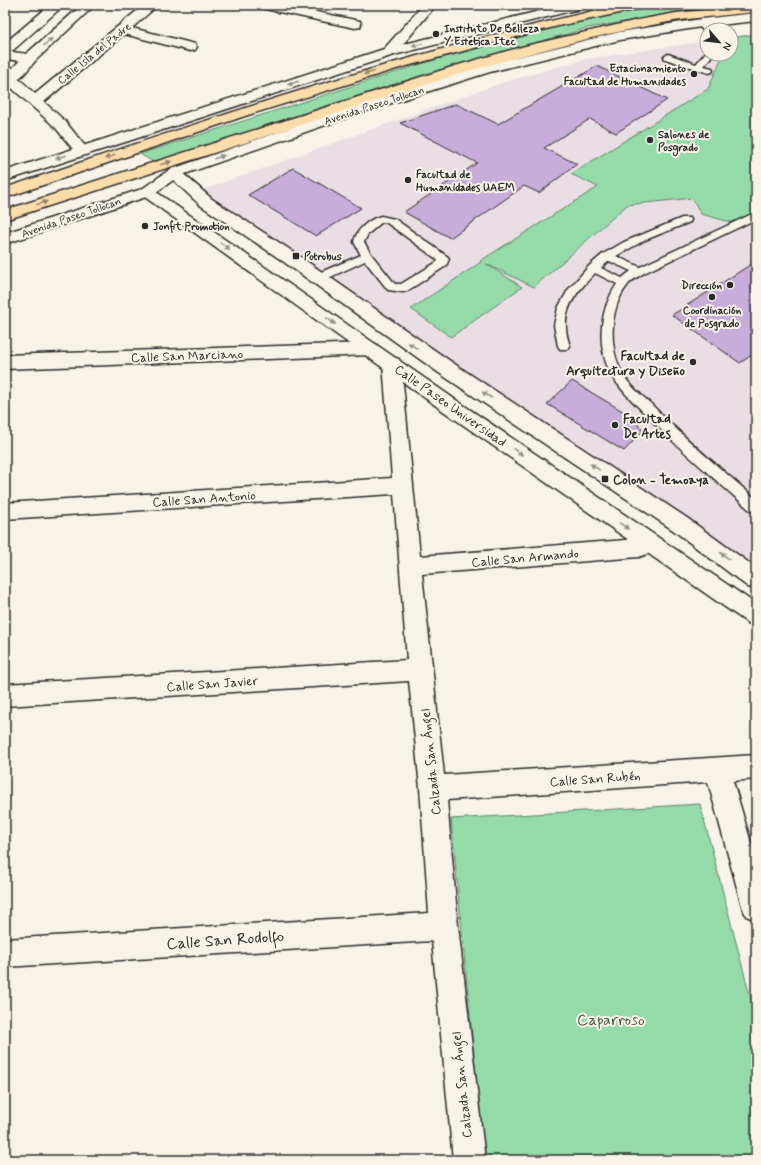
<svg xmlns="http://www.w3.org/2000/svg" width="761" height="1165" viewBox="0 0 761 1165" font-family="Mynerve,sans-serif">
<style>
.built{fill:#e9dee4}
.green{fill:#94dba9;stroke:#60836a}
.building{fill:#c8adda;stroke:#2b2b2b}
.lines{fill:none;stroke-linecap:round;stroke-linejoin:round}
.service-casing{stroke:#2b2b2b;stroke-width:3}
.minor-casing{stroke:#2b2b2b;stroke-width:3}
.tertiary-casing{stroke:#2b2b2b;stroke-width:3}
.secondary-casing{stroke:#2b2b2b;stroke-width:3}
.trunk-casing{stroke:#2b2b2b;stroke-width:3}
.service{fill:#f7f3e8;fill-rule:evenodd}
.minor{fill:#f7f3e8;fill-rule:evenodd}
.tertiary{fill:#f7f3e8;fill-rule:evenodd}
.secondary{fill:#f7f3e8;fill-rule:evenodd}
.trunk{fill:#fbddab;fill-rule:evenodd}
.oneway{fill:#918f8a}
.oneway2{fill:#93846b}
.poi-dot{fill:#2b2b2b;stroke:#f7f3e8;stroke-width:1.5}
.labels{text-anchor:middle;stroke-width:4;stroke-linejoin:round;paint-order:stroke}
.far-poi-label{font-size:11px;font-weight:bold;fill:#2b2b2b;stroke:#f7f3e8;text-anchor:start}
.far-street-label{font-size:11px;fill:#2b2b2b;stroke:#f7f3e8}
.street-label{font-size:13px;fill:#2b2b2b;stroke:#f7f3e8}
.poi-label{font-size:13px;font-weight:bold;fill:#2b2b2b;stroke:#f7f3e8;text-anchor:start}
.near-street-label{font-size:16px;fill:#2b2b2b;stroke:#f7f3e8}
.near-park-label{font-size:16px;fill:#45574a;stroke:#f7f3e8}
</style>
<rect width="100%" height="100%" fill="#f7f3e8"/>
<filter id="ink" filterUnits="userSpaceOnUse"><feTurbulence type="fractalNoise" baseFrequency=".025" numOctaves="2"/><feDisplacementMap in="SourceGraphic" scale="8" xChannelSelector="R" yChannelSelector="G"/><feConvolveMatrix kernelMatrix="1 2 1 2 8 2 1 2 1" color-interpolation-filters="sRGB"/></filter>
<g filter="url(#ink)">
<path class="built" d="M756 34V571L690 519 324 277 200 191 501 83 585 59 707 41V54H731V38Z"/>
<path class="green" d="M661 5H730L588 28 418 77 153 162 140 154 440 58 579 21Z
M756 34V213L734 223 701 214 692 198 627 205 534 287 486 264 522 287 451 337 411 309 481 262 480 261 598 187 571 174 708 89 721 59 736 51 731 46V38Z
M700 804 756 1019V1160H484L451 819Z"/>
<path class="building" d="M597 66 667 100 616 133 590 119 544 148 577 164 539 193 524 186 450 238 404 212 477 163 400 123 456 104 498 124Z
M293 168 361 208 316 236 248 195Z
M756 261V352L740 363 672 315Z
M572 381 631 416 643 431 624 451 547 404Z"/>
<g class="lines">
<g class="service-casing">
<path id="service" d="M698 21H704L711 30H707V32H704L697 23Z
M706 52 707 54H713L704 66 712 68 713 70 712 72 709 73 665 59 664 57 668 54 696 64Z
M756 212V219L644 273C638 277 631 280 627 286 608 310 608 354 626 379 633 389 645 398 654 407 686 440 721 469 756 499V512L751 511C715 479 678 448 645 414 632 400 619 389 610 372 596 344 600 309 617 284L595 273C581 288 564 305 566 327 566 334 568 340 570 346L568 349H560L558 346 554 325 558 308 568 290 589 266 603 254 624 242 682 218H690L691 220 690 222 645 240 616 256 640 267ZM609 261 631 271 622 278 601 268Z
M381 216 395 219 448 257 449 259 446 266 407 291 403 292 388 290 365 261 322 281H314L313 278 314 275 361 255 354 242C356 230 369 219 381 216ZM382 222 387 223 438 260 437 262 401 284H395L371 254 364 242 368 234Z"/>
</g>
<g class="minor-casing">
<path id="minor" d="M144 5H158L132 28 195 44 197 47 195 50 190 51 124 34 44 102 65 121 88 150 86 153 81 154 76 153 55 127 5 82V76C17 73 27 87 35 94Z
M259 5H283L355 20 360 21 361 24 360 27 355 28 265 9 261 8Z
M423 5H436L394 55H384L382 52 384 49Z
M5 51 35 55 37 58 35 61 30 62 5 59Z
M370 343 376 344 379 349 376 354 370 355 5 369V355Z
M392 357 399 359 401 364 420 556 639 539 647 542 650 548 647 554 639 557 422 574 444 775 756 755V779L733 781 756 860V920L746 916 742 906 708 782 447 800 458 926 485 1160H453L432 941 5 967V939L429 913 420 788 409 681 5 706V684L407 660 394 494 5 519V503L392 478 383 364 385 359Z"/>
</g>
<g class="tertiary-casing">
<path id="tertiary" d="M174 168 179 170 212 199 289 249 453 363 687 518 756 568V589L748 587 673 530 439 373 277 257 200 205 169 176 166 173 169 170Z
M147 187 152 189 453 398 756 604V626L748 623 439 408 142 195 139 192 142 189Z"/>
</g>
<g class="secondary-casing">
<path id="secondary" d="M50 5H64L10 53 5 54V43Z
M82 5H95L35 61 25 73 10 86 5 87V76L25 55Z
M564 5H585L583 8 394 55 5 181V171L384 49Z
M756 13V21L701 27 620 40 490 72 360 113 179 176 152 195 5 244V233L142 189 169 170 350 107 480 66 620 32 701 19Z"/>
</g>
<g class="trunk-casing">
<path id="trunk" d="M621 5H645L643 8 558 26 403 67 245 116 5 198V188C208 119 411 50 621 5Z
M749 5H756V12C729 15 701 17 674 21 604 33 534 52 465 72L5 220V210L455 66 525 46 638 20 676 13Z"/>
</g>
<use href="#service" class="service"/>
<use href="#minor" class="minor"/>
<use href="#tertiary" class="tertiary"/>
<use href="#secondary" class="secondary"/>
<use href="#trunk" class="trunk"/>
</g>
<defs><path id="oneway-solid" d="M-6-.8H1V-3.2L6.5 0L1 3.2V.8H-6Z"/></defs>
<g class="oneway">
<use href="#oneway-solid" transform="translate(48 42) rotate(-42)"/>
<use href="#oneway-solid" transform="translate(417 45) rotate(166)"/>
<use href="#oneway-solid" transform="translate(293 83) rotate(162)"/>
<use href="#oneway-solid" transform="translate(61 157) rotate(162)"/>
<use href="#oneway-solid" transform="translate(219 157) rotate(-19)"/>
<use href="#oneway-solid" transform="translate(225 246) rotate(35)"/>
<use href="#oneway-solid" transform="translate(331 321) rotate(35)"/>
<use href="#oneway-solid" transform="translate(413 346) rotate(-145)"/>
<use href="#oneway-solid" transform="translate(487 395) rotate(-147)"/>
<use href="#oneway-solid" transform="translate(518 452) rotate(35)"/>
<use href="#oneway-solid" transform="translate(595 467) rotate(-146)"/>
<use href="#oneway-solid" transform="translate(624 526) rotate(35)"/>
<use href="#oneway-solid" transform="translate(725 556) rotate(-143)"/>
</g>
<g class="oneway2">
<use href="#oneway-solid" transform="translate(369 73) rotate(164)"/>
<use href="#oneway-solid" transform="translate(110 157) rotate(161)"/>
<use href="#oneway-solid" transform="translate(166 163) rotate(-18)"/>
<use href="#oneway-solid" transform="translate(42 203) rotate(-18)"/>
</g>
</g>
<g class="poi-dot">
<circle cx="436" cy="34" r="4"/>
<circle cx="694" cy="74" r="4"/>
<circle cx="650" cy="140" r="4"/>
<circle cx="408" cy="180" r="4"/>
<circle cx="145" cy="226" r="4"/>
<rect x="292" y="252" width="8" height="8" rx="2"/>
<circle cx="730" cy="285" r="4"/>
<circle cx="712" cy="297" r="4"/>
<circle cx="693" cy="362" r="4"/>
<circle cx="615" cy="425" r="4"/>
<rect x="601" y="475" width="8" height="8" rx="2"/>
</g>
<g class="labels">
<g class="far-poi-label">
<text x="444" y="32">Instituto De Belleza<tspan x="444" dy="13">Y Estetica Itec</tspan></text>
<text x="686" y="72" text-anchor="end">Estacionamiento<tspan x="686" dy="13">Facultad de Humanidades</tspan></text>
<text x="658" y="138">Salones de<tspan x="658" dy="13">Posgrado</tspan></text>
<text x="416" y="178">Facultad de<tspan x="416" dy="13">Humanidades UAEM</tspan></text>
<text x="153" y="230">Jonfit Promotion</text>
<text x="304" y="260">Potrobus</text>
<text x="722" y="289" text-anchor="end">Dirección</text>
<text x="712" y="314" text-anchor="middle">Coordinación<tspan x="712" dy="13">de Posgrado</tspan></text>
</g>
<g class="far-street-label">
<text transform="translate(94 53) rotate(-39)" y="4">Calle Isla del Padre</text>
<text transform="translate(374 105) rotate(-18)" y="4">Avenida Paseo Tollocan</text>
<text transform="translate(71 217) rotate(-19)" y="4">Avenida Paseo Tollocan</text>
</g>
<g class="street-label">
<text transform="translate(187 355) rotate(-2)" y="5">Calle San Marciano</text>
<text transform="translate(451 405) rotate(35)" y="5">Calle Paseo Universidad</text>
<text transform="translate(204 498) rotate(-4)" y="5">Calle San Antonio</text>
<text transform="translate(525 557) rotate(-5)" y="5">Calle San Armando</text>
<text transform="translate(212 683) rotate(-4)" y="5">Calle San Javier</text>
<text transform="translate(430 762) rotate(-96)" y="5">Calzada San Ángel</text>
<text transform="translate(595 778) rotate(-4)" y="5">Calle San Rubén</text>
<text transform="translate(461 1085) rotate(-96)" y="5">Calzada San Ángel</text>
</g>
<g class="poi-label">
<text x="685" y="360" text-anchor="end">Facultad de<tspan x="685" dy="15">Arquitectura y Diseño</tspan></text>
<text x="623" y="423">Facultad<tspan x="623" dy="15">De Artes</tspan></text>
<text x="613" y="484">Colon - Temoaya</text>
</g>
<g class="near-street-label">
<text transform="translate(225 939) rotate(-4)" y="6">Calle San Rodolfo</text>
</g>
<g class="near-park-label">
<text x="611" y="1025">Caparroso</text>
</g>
</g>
<rect width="761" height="1165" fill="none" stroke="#f7f3e8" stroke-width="20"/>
<rect x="10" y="10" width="741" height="1145" fill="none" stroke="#2b2b2b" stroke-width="1.5" filter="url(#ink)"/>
<g transform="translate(719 42) rotate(118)"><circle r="19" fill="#f7f3e8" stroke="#a5a39c"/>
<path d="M0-3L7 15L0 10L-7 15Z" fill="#2b2b2b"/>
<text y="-6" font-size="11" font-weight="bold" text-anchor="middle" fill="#2b2b2b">N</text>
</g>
</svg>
